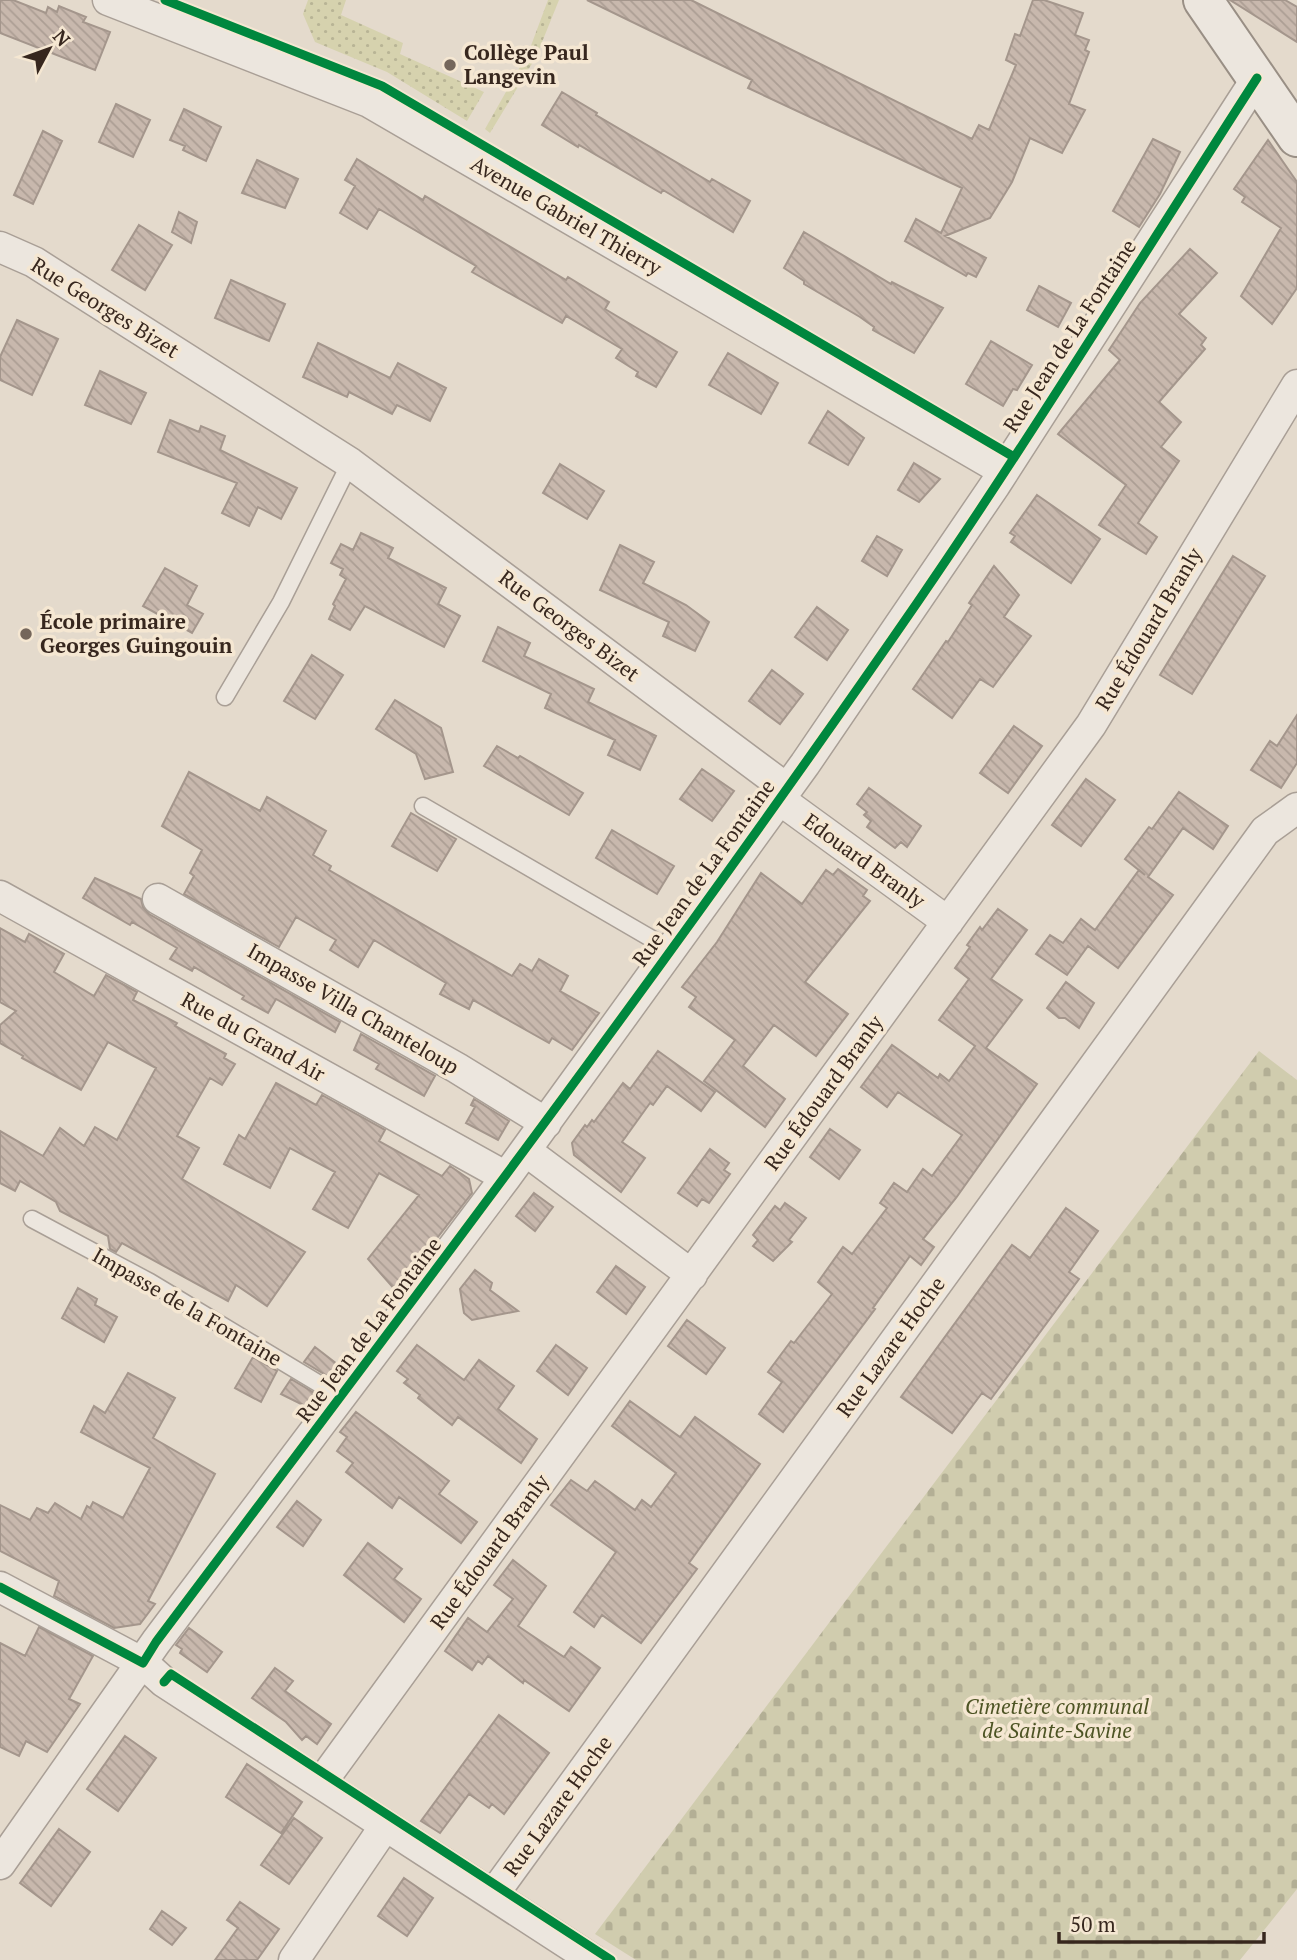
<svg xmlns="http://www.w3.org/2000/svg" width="1297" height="1960" viewBox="0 0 1297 1960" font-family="'PT Serif',serif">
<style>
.green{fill:url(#green-dots)}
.cemetery{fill:url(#cemetery-stones)}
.building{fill:url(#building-back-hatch);stroke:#a4968c;stroke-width:2}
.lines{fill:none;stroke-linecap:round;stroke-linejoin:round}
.lane-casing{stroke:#a99f96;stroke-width:19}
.street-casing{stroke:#a99f96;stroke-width:33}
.secondary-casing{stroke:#998f85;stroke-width:42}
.lane{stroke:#ece6de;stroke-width:16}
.street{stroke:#ece6de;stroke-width:30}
.secondary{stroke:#ece6de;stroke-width:38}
.cycleway-casing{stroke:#f5e7d2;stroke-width:13}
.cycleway{stroke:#00873e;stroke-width:9}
.poi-dot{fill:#74665b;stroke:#f5e7d2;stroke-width:2.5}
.labels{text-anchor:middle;stroke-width:7;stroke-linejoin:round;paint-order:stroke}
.poi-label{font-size:21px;font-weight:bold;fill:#37271e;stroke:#f5e7d2;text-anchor:start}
.street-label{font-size:21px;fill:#37271e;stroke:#f5e7d2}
.park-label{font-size:21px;font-style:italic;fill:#4d5424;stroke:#f5e7d2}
</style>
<defs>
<pattern id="green-dots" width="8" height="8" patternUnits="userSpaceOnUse" patternTransform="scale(1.75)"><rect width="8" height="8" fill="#d6d2ae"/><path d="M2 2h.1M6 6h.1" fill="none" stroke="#b8b495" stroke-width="1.8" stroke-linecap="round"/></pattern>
<pattern id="cemetery-stones" width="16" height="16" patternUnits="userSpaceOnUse" patternTransform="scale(1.75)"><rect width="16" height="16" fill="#d0ccae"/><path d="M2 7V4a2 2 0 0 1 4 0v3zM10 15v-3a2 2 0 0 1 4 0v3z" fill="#b3af95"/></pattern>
<pattern id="building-back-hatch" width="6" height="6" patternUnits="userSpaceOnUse" patternTransform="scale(1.75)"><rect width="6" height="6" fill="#c8b8ad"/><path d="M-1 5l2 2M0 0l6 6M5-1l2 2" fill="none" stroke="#ac9e94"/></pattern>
</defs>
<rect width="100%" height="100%" fill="#e4dacc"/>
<path class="green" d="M308 0H346L341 15 403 43 400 54 484 92 467 121 387 72 315 42 303 14Z
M548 0H559L536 57 490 133 485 129 529 51Z"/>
<path class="cemetery" d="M1259 1051 1297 1080V1889L1240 1960H636L595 1934Z"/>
<path class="building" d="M0 0H13L46 13 48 7 57 12 59 6 86 17 83 22 110 32 95 70 0 33Z
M587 0H691L972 139 979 125 989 130 1016 65 1006 60 1015 34 1020 36 1033 0H1044L1083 13 1075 35 1089 40 1085 50 1089 52 1069 104 1085 110 1062 153 1030 138 1012 182 990 218 945 236 986 258 976 277 968 273 966 276 905 241 916 219 941 233 962 188 748 88 752 80Z
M1230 0H1285L1297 7V42Z
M562 92 597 113 596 115 710 182 712 179 750 201 733 232 663 190 661 193 579 145 578 147 542 125Z
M116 104 150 120 133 157 99 142Z
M184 109 221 127 206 161 183 150 185 146 170 140Z
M43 131 62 141 33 204 14 195Z
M1153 139 1180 152 1160 194 1139 227 1113 211Z
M1268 140 1297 182V288L1272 324 1241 296 1281 228 1242 202 1245 197 1234 189Z
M357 159 423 200 425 196 566 280 568 277 609 302 605 309 677 352 656 387 636 376 638 372 616 358 622 349 566 316 562 323 472 272 476 266 379 209 367 229 340 213 355 186 345 180Z
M257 160 298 179 285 208 242 193Z
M179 212 197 222 191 243 172 232Z
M139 225 172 245 145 290 112 270Z
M804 232 891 284 892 282 943 308 914 353 873 330 874 327 860 317 804 284V281L784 268Z
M1190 249 1217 273 1179 314 1206 338 1201 345 1205 349 1159 402 1181 422 1161 447 1179 461 1138 523 1157 537 1146 554 1099 525 1126 485 1058 434 1120 360 1109 350 1140 303Z
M231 280 285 304 269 341 215 318Z
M1039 286 1071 303 1058 327 1027 310Z
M17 320 58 339 32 395 0 380V357Z
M991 341 1032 365 1017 390 1013 389 1003 406 966 384Z
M318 343 390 378 398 363 446 388 430 421 397 405 392 414 349 392 347 397 303 377Z
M728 353 778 383 761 414 709 385Z
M100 371 146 393 131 424 85 405Z
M828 411 864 438 848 465 809 443Z
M170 420 199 432 201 426 225 436 220 450 297 488 281 519 258 507 249 526 222 513 237 483 158 452Z
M914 463 940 479 919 502 898 490Z
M560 464 604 491 587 519 543 493Z
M1037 495 1100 539 1071 583 1011 542 1015 536 1010 533Z
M361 533 393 548 388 558 446 588 438 604 460 616 444 647 365 606 350 630 329 619 335 606 333 604 346 579 340 575 343 569 331 563 341 544 353 550Z
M877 536 902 550 887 576 862 561Z
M620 545 654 562 643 583 686 605 709 622 695 651 663 636 669 622 600 590Z
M1233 556 1265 576 1192 694 1160 675Z
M994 566 1019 595 1004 617 1031 636 993 687 980 679 952 718 913 689 946 641 948 642 972 605 969 603Z
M165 568 197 586 187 605 203 614 192 633 143 606Z
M817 607 848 630 827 660 795 637Z
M498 627 530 643 524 656 594 689 588 702 656 736 640 770 608 755 615 740 545 708 551 694 483 661Z
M312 655 343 675 315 719 284 701Z
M772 670 803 694 780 724 749 701Z
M395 700 441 728 453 772 425 779 416 754 376 729Z
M1297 715V763L1281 788 1251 770 1270 741 1277 746Z
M1014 726 1042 746 1008 793 980 773Z
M497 746 518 758 520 756 583 793 569 815 484 766Z
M702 769 734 791 712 821 680 799Z
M189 772 260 811 267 797 326 831 313 855 331 866 329 870 512 976 520 964 532 971 539 959 568 976 560 991 599 1013 572 1050 552 1038 549 1043 473 1000 469 1009 440 994 446 983 374 940 358 967 330 950 336 940 296 917 279 947 184 894 194 876 190 873 202 850 162 826Z
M1086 779 1115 800 1081 846 1052 825Z
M869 788 921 826 907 847 901 842 895 848 867 827 871 821 864 815 867 812 857 804Z
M1179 792 1228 826 1213 849 1183 828 1148 877 1173 895 1118 968 1088 946 1067 975 1036 954 1050 935 1063 943 1081 919 1095 930 1139 870 1145 875 1125 859 1149 827 1152 829Z
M411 813 456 839 437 871 392 846Z
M612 830 674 866 657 894 596 858Z
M838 869 867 890 863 896 870 901 805 982 848 1014 816 1056 774 1025 743 1066 785 1099 765 1127 704 1081 735 1040 689 1007 696 997 682 987 717 942 761 873 802 904 826 870 833 875Z
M95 878 141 899 143 907 149 914 340 1022 335 1032 276 999 268 1013 242 999 244 996 194 967 192 971 170 959 177 948 132 922 130 925 83 898Z
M998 909 1027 930 991 979 1022 1000 986 1048 1037 1084 956 1198 923 1239 934 1247 921 1265 910 1256 873 1308 875 1309 783 1432 759 1414 782 1382 768 1372 791 1341 794 1343 832 1294 818 1282 843 1247 852 1254 887 1208 880 1203 894 1183 907 1192 923 1169 932 1176 962 1135 898 1092 887 1107 861 1087 892 1045 938 1078 940 1074 949 1081 975 1046 939 1020 969 979 955 968 970 947 967 945 980 927 982 930Z
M0 928 25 942 29 934 64 954 54 972 94 996 106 975 137 992 133 1000 177 1023 175 1026 226 1054 224 1058 235 1064 222 1085 210 1078 177 1136 199 1148 182 1179 305 1252 267 1306 236 1285 228 1301 122 1243 116 1252 110 1249 108 1236 60 1211 56 1202 20 1181 15 1191 0 1183V1131L43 1156 60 1128 84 1146 95 1127 117 1140 156 1068 108 1042 81 1090 22 1058 23 1056 0 1043V1025L16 1011 0 1002Z
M1066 982 1094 1003 1079 1028 1065 1018H1059L1047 1008Z
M361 1034 435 1076 424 1096 376 1069 379 1064 354 1050Z
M658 1051 715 1092 701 1111 667 1086 653 1105 650 1103 622 1142 645 1158 621 1192 574 1155 572 1143 585 1125 587 1127 592 1120 594 1122 623 1083 630 1089Z
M276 1083 316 1105 322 1095 385 1130 379 1141 442 1176 450 1166 469 1179 472 1193 396 1291 368 1259 419 1195 379 1173 348 1228 313 1209 335 1172 290 1148 270 1188 224 1164 239 1135 245 1139Z
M474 1099 509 1121 498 1140 466 1123 475 1107 471 1105Z
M830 1129 860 1150 839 1179 810 1157Z
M710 1149 729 1163 724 1170 730 1174 709 1203 702 1199 697 1206 678 1193Z
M534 1193 553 1207 535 1231 516 1216Z
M785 1203 806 1218 789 1240 792 1242 773 1261 753 1246 758 1240 753 1235 775 1206 780 1210Z
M1066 1208 1098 1231 1069 1272 1079 1279 991 1399 982 1393 952 1433 901 1397 1012 1245 1030 1258Z
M616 1266 645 1287 626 1314 597 1292Z
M475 1270 492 1283 490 1290 518 1311 472 1320 464 1313 460 1289Z
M78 1288 97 1299 95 1305 117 1317 104 1342 62 1318Z
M687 1320 725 1348 706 1374 668 1346Z
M417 1345 464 1380 479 1360 514 1386 498 1409 537 1439 521 1463 458 1417 452 1425 418 1398 420 1395 404 1383 408 1379 397 1371Z
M556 1345 587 1368 568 1395 537 1371Z
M315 1347 337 1364 329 1377 304 1362Z
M253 1357 277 1371 261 1402 235 1388Z
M128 1373 175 1398 153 1438 215 1474 148 1601 155 1604 140 1624 114 1628 54 1596 59 1581 0 1551V1505L30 1520 37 1508 48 1513 55 1503 81 1519 87 1506 90 1508 93 1502 123 1518 150 1468 81 1432 94 1406 105 1413Z
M291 1379 316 1394 307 1407 281 1394Z
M630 1401 680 1437 695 1417 760 1464 689 1563 697 1569 641 1643 602 1615 594 1627 574 1612 616 1552 551 1505 571 1480 587 1491 595 1481 635 1510 642 1500 651 1507 676 1473 612 1426Z
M356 1412 449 1481 439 1494 477 1522 461 1543 399 1497 392 1508 346 1472 353 1463 337 1451 347 1437 340 1432Z
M297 1501 321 1520 303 1546 277 1527Z
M368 1543 402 1569 394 1579 421 1599 404 1622 344 1575Z
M513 1560 546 1586 518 1626 564 1657 571 1647 600 1668 569 1711 524 1680 523 1683 488 1656 482 1664 478 1661 472 1670 445 1651 468 1618 487 1632 513 1599 494 1585Z
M39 1627 93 1656 69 1699 80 1704 47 1752 26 1741 19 1756 0 1747V1643L25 1656Z
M189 1628 222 1652 207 1672 180 1653 182 1649 176 1645Z
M275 1668 293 1681 285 1691 331 1724 317 1744 306 1736 302 1740 286 1722 252 1698Z
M499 1715 549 1753 504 1814 492 1804 489 1808 469 1794 440 1833 421 1821Z
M125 1736 156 1758 118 1811 87 1789Z
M247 1764 302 1802 281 1833 226 1797Z
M294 1818 322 1838 289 1884 261 1865Z
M59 1829 90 1852 51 1906 20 1883Z
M404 1878 433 1898 407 1936 378 1916Z
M240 1902 279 1929 257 1960H215L238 1928 227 1920Z
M162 1911 186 1928 172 1945 150 1929Z"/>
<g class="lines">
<g class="lane-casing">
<path id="lane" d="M225 697 281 602 350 463
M423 806 671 950
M32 1219 150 1282 341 1397"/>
</g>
<g class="street-casing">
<path id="street" d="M108 0 369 102 1004 471
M0 247 34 262 350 463 787 789
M779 799 948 922
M0 896 506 1177
M158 899 457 1068 546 1123
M526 1151 692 1275
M0 1587 143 1663 164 1682 593 1960
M321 1783 1091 725 1297 385
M0 1864 156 1642 506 1177 805 764 995 485 1257 78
M493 1895 1265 831 1297 808
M294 1960 385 1826"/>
</g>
<g class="secondary-casing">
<path id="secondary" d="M1203 0 1297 137"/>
</g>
<use href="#lane" class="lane"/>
<use href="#street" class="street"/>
<use href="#secondary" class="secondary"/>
<g class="cycleway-casing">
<path id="cycleway" d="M165 0 382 86 1014 457
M0 1587 143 1663 156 1642C414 1299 673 957 917 603 1035 431 1144 253 1257 78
M164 1682 171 1674 611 1960"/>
</g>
<use href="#cycleway" class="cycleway"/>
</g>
<g class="poi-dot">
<circle cx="450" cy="65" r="7"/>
<circle cx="26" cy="634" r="7"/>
</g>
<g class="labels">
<g class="poi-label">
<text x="464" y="60">Collège Paul<tspan x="464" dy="24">Langevin</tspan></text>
<text x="40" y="629">École primaire<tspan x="40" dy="24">Georges Guingouin</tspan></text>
</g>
<g class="street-label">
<text transform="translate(566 216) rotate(30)" y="7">Avenue Gabriel Thierry</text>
<text transform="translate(105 308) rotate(32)" y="7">Rue Georges Bizet</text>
<text transform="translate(1070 336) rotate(-57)" y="7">Rue Jean de La Fontaine</text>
<text transform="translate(569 626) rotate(37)" y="7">Rue Georges Bizet</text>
<text transform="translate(1149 629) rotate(-59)" y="7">Rue Édouard Branly</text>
<text transform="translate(864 861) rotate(36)" y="7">Edouard Branly</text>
<text transform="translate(704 873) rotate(-54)" y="7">Rue Jean de La Fontaine</text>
<text transform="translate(353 1009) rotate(30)" y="7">Impasse Villa Chanteloup</text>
<text transform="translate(253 1037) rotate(29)" y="7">Rue du Grand Air</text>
<text transform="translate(824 1093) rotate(-54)" y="7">Rue Édouard Branly</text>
<text transform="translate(187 1307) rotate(30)" y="7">Impasse de la Fontaine</text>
<text transform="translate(369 1330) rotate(-53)" y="7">Rue Jean de La Fontaine</text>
<text transform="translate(891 1347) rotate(-54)" y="7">Rue Lazare Hoche</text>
<text transform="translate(490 1552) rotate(-54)" y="7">Rue Édouard Branly</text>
<text transform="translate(558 1806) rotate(-54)" y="7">Rue Lazare Hoche</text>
</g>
<g class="park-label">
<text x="1057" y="1714">Cimetière communal<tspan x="1057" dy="24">de Sainte-Savine</tspan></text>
</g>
</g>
<g transform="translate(49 49) rotate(49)" stroke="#f5e7d2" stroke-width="5" paint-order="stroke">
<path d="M0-5L12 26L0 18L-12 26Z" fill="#37271e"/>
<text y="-10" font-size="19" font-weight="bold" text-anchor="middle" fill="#37271e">N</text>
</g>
<path d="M1059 1932v10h205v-10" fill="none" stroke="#37271e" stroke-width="3.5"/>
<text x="1070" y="1932" font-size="21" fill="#37271e" stroke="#f5e7d2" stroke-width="5" paint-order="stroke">50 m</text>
</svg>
